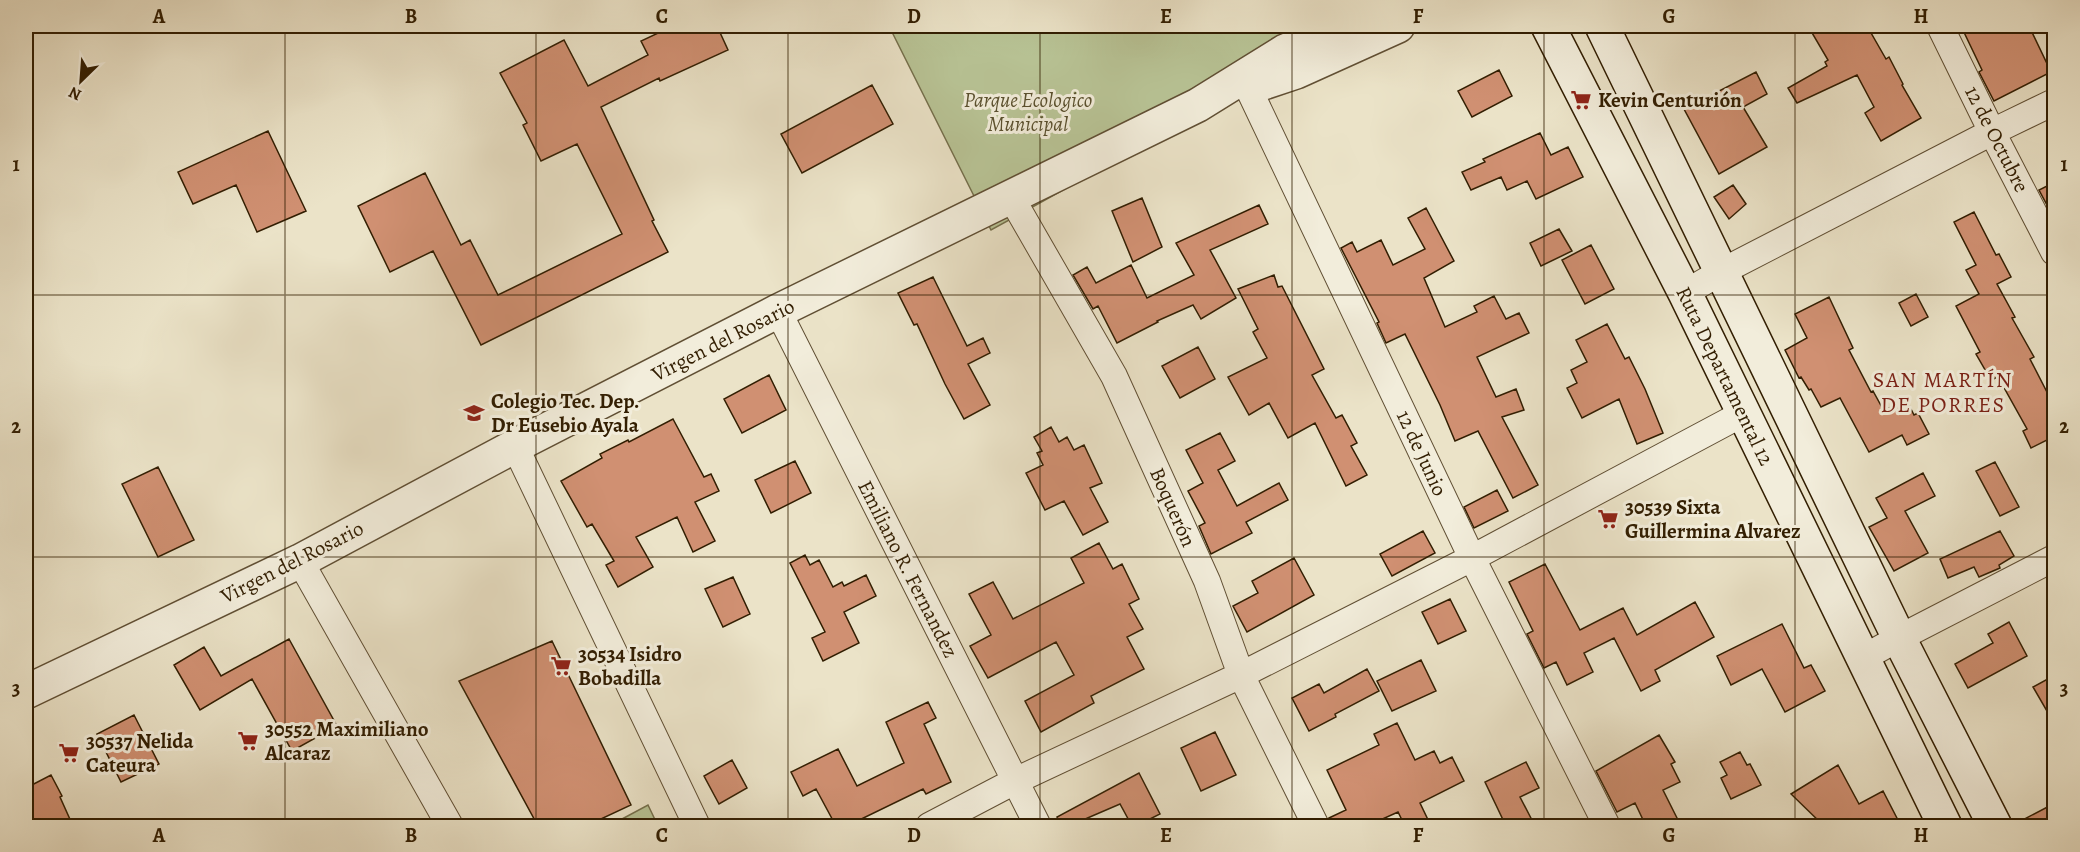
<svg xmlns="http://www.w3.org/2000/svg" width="2080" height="852" viewBox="0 0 2080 852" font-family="Alegreya,serif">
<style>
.green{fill:#b8c395;stroke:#75704c;stroke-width:1.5}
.building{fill:#d09072;stroke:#321e02;stroke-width:1.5}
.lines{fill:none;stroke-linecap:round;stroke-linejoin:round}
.minor-casing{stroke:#604f34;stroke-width:28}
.tertiary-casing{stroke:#604f34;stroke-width:36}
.secondary-casing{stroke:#321e02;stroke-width:36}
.minor{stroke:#f2eddb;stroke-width:26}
.tertiary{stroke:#f2eddb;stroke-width:33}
.secondary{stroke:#f2eddb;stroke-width:33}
.grid{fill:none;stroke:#321e02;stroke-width:1.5;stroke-opacity:0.55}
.labels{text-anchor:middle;stroke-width:6;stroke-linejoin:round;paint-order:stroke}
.park-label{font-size:21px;font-style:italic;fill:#5a502e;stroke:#f2eddb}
.poi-label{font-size:21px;font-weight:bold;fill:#321e02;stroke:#f2eddb;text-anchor:start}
.street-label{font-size:21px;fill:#321e02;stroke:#f2eddb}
.neighbourhood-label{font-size:22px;letter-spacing:1.5px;fill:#7a1f14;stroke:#f2eddb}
.neatline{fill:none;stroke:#321e02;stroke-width:2}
.grid-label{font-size:20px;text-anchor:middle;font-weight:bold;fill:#321e02}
</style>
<rect width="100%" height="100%" fill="#ebe3c8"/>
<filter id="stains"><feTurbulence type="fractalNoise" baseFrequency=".00333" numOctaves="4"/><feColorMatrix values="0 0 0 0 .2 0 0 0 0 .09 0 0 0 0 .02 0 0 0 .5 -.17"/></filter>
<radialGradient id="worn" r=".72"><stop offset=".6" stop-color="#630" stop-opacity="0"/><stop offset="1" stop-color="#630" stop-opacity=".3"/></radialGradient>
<path class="green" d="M889 26H1359L991 230Z
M648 805 658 826H609Z"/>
<path class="building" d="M673 26H717L728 50 660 81 659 78 601 107 654 220 652 221 668 252 481 345 433 251 390 272 358 206 425 173 461 245 470 240 498 295 622 234 577 144 541 161 523 125 527 123 500 73 564 40 588 86 648 55 641 41Z
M1808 26H1867L1886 59 1889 57 1903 84 1902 85 1921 118 1881 141 1865 113 1874 107 1857 75 1797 103 1788 88 1827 66 1825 62 1828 60Z
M1961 26H2029L2051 72 1994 101 1979 72 1982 70Z
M1499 70 1512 96 1472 117 1458 91Z
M1756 72 1767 94 1743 107 1767 147 1719 174 1684 109Z
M872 85 893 124 802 173 781 134Z
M268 131 306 211 257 232 236 185 193 204 178 172Z
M1540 133 1551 155 1568 147 1583 177 1536 199 1527 181 1507 190 1501 177 1471 190 1462 172 1485 162 1483 159Z
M2055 182V220L2039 190Z
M1733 185 1746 204 1729 219 1714 197Z
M1142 198 1162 247 1133 262 1112 211Z
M1259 205 1268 224 1210 250 1236 298 1201 319 1193 305 1157 321 1158 322 1117 343 1098 306 1093 309 1073 275 1087 267 1096 283 1131 265 1147 298 1194 275 1176 243Z
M1426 208 1454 261 1424 278 1445 327 1477 312 1474 306 1494 296 1506 319 1519 313 1529 333 1477 357 1496 397 1516 389 1524 410 1502 417 1538 485 1513 498 1478 431 1455 441 1440 405 1405 334 1386 343 1377 323 1379 322 1341 248 1352 242 1357 252 1381 240 1393 265 1425 249 1408 218Z
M1974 212 1996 255 1999 254 2011 277 1997 284 2015 317 2012 318 2034 357 2030 359 2049 396 2055 393V436L2031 448 2023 431 2027 429 1998 377 1991 380 1976 354 1980 352 1956 306 1979 294 1966 270 1976 265 1954 222Z
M1559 229 1572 251 1541 266 1530 243Z
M1591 245 1614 289 1585 304 1562 260Z
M1274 275 1278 287 1282 286 1324 369 1312 375 1336 418 1342 415 1357 443 1351 446 1367 475 1346 486 1315 423 1288 438 1269 403 1249 415 1228 377 1267 358 1253 332 1258 329 1238 289Z
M933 277 967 346 983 338 990 353 968 364 990 405 964 419 945 384 917 324 914 325 898 293Z
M1916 294 1928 317 1911 326 1899 303Z
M1829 297 1853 348 1849 350 1871 392 1873 391 1884 411 1906 399 1914 415 1918 413 1929 434 1907 445 1902 435 1869 452 1840 398 1821 407 1811 389 1809 390 1801 377 1799 378 1785 350 1807 338 1795 314Z
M1607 324 1625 359 1629 357 1645 389 1663 433 1637 444 1619 399 1582 418 1567 388 1577 383 1571 370 1587 362 1576 340Z
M1198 347 1215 379 1180 398 1162 366Z
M769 375 786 410 742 433 724 399Z
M673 419 704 477 711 474 719 491 695 502 715 541 693 552 677 517 636 537 653 567 618 587 606 565 614 561 592 524 587 527 561 481 602 458 600 454 628 440 629 442Z
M1051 427 1059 442 1067 437 1074 450 1084 445 1102 483 1090 488 1108 522 1083 535 1064 501 1045 510 1026 473 1043 465 1037 453 1042 451 1034 437Z
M1220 433 1235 461 1218 470 1237 506 1279 483 1288 500 1246 522 1252 533 1211 554 1199 526 1205 523 1188 491 1203 483 1186 450Z
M795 461 811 493 771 513 755 480Z
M1995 462 2019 507 2000 516 1976 471Z
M158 467 194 540 158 557 122 484Z
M1923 473 1935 496 1905 511 1928 553 1894 571 1869 527 1887 518 1876 498Z
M1497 490 1508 511 1474 528 1464 507Z
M1423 531 1435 553 1392 576 1380 554Z
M2000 531 2014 556 1999 565 2000 568 1979 577 1974 567 1948 578 1940 559Z
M1099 543 1113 569 1122 564 1139 599 1129 604 1143 629 1127 637 1144 669 1091 696 1094 703 1041 732 1025 701 1074 675 1056 642 988 678 970 646 991 635 969 594 993 582 1013 619 1084 583 1071 558Z
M805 555 810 565 819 560 833 587 842 582 844 586 866 575 876 596 844 612 859 643 823 661 812 638 825 632 790 563Z
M1294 558 1314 595 1247 632 1233 606 1258 593 1252 581Z
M1545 564 1580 630 1623 608 1637 635 1695 602 1714 637 1655 670 1660 681 1641 691 1614 638 1584 653 1593 672 1567 685 1556 662 1544 668 1527 634 1533 631 1509 582Z
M733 577 750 614 723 627 705 589Z
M1450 599 1466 631 1438 644 1422 612Z
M2009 622 2027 656 1968 688 1955 664 1993 643 1988 634Z
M1782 624 1804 668 1811 665 1825 691 1785 712 1762 669 1731 685 1717 656Z
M289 639 337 726 292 751 252 679 200 710 174 665 204 647 221 676Z
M552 641 631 805 586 826H538L459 681Z
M1421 660 1436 691 1392 711 1377 681Z
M1367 669 1379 691 1335 714 1336 717 1309 731 1292 698 1319 684 1324 693Z
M2055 675V725L2033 687Z
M928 702 936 718 924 724 951 782 926 794 923 789 847 826H836L816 789 803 796 791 772 838 749 857 786 904 763 886 722Z
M134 715 159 764 121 782 97 734Z
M1397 723 1415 760 1434 751 1440 763 1452 757 1464 781 1420 803 1431 826H1405L1398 812 1367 826H1331L1329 818 1346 810 1327 770 1379 745 1374 734Z
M1215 732 1236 775 1201 791 1181 748Z
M1659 735 1675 762 1671 764 1680 782 1663 790 1681 826H1646L1635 803 1617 812 1596 771Z
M1740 752 1747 765 1750 764 1761 785 1731 799 1721 778 1727 775 1720 762Z
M732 760 747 788 719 804 704 776Z
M1526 762 1539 788 1520 797 1535 826H1506L1485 782Z
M1838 765 1859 804 1883 791 1901 826H1824L1791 794Z
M1139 773 1160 814 1136 826H1132L1120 804 1069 826H1062L1057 817Z
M51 775 62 796 60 797 73 826H26V788Z
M2055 803V826H2014L2013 825Z"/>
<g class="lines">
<g class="minor-casing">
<path id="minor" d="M1940 26 1992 132 2054 252
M1243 77 1472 558 1607 826
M1011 197 1114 376 1207 581 1241 675 1316 826
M1685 293 1721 272 1992 132 2054 102
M778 311 1038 826
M515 446 697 826
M300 561 450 826
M1863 658 1899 638 2054 558
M929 826 1015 781 1241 675 1472 558 1742 414"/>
</g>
<g class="tertiary-casing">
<path id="tertiary" d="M1251 87 1296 72 1398 26
M26 692 300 561 515 446 778 311 1198 105 1285 51 1345 26"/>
</g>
<g class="secondary-casing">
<path id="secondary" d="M1548 26 1685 293 1945 826
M1602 26 1899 638 1995 826"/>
</g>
<use href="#minor" class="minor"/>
<use href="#tertiary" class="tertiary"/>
<use href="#secondary" class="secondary"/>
</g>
<path class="grid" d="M285 26V826M536 26V826M788 26V826M1040 26V826M1292 26V826M1544 26V826M1795 26V826M26 295H2054M26 557H2054"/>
<defs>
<g id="supermarket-bare" transform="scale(1.62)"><path d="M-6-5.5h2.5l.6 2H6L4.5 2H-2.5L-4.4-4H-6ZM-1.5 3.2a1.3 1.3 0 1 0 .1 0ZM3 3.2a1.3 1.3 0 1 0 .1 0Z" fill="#8f2418" stroke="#f2eddb" stroke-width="2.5" paint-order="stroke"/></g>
<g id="university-bare" transform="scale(1.62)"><path d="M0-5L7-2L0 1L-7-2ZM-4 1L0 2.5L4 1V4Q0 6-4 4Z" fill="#8f2418" stroke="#f2eddb" stroke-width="2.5" paint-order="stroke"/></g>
</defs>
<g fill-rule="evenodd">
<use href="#supermarket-bare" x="1581" y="100"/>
<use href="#university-bare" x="474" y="413"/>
<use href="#supermarket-bare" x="1608" y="519"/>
<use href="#supermarket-bare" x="561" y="666"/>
<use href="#supermarket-bare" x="248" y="741"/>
<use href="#supermarket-bare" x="69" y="753"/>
</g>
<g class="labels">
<g class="park-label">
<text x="1028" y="107">Parque Ecologico<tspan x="1028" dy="24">Municipal</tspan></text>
</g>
<g class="poi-label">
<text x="1598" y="107">Kevin Centurión</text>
<text x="491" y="408">Colegio Tec. Dep.<tspan x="491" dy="24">Dr Eusebio Ayala</tspan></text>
<text x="1625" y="514">30539 Sixta<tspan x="1625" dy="24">Guillermina Alvarez</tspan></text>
<text x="578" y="661">30534 Isidro<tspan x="578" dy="24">Bobadilla</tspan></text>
<text x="265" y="736">30552 Maximiliano<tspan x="265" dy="24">Alcaraz</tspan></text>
<text x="86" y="748">30537 Nelida<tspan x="86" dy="24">Cateura</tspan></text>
</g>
<g class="street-label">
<text transform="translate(1997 139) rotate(63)" y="7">12 de Octubre</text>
<text transform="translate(723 340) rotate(-27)" y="7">Virgen del Rosario</text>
<text transform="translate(1725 376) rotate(64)" y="7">Ruta Departamental 12</text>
<text transform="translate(1422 453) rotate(65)" y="7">12 de Junio</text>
<text transform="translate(1173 507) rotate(66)" y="7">Boquerón</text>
<text transform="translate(292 562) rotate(-27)" y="7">Virgen del Rosario</text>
<text transform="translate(908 569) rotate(63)" y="7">Emiliano R. Fernandez</text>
</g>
<g class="neighbourhood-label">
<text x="1943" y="387">SAN MARTÍN<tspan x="1943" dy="25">DE PORRES</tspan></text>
</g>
</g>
<rect width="2080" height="852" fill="none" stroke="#ebe3c8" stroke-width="66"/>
<g transform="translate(81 81) rotate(205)" stroke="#f2eddb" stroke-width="4.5" paint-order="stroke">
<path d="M0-4.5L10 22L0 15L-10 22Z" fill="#321e02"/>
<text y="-9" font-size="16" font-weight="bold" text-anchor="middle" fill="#321e02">N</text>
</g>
<rect x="33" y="33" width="2014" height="786" class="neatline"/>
<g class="grid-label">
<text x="159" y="23">A</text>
<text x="411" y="23">B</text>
<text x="662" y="23">C</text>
<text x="914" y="23">D</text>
<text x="1166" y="23">E</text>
<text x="1418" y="23">F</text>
<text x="1669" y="23">G</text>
<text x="1921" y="23">H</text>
<text x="16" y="171">1</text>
<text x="2064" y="171">1</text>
<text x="16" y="433">2</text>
<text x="2064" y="433">2</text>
<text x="16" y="695">3</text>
<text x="2064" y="695">3</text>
<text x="159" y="842">A</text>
<text x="411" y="842">B</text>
<text x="662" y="842">C</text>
<text x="914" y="842">D</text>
<text x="1166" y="842">E</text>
<text x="1418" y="842">F</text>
<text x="1669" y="842">G</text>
<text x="1921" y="842">H</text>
</g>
<rect width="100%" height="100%" filter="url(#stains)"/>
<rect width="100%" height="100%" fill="url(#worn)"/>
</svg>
